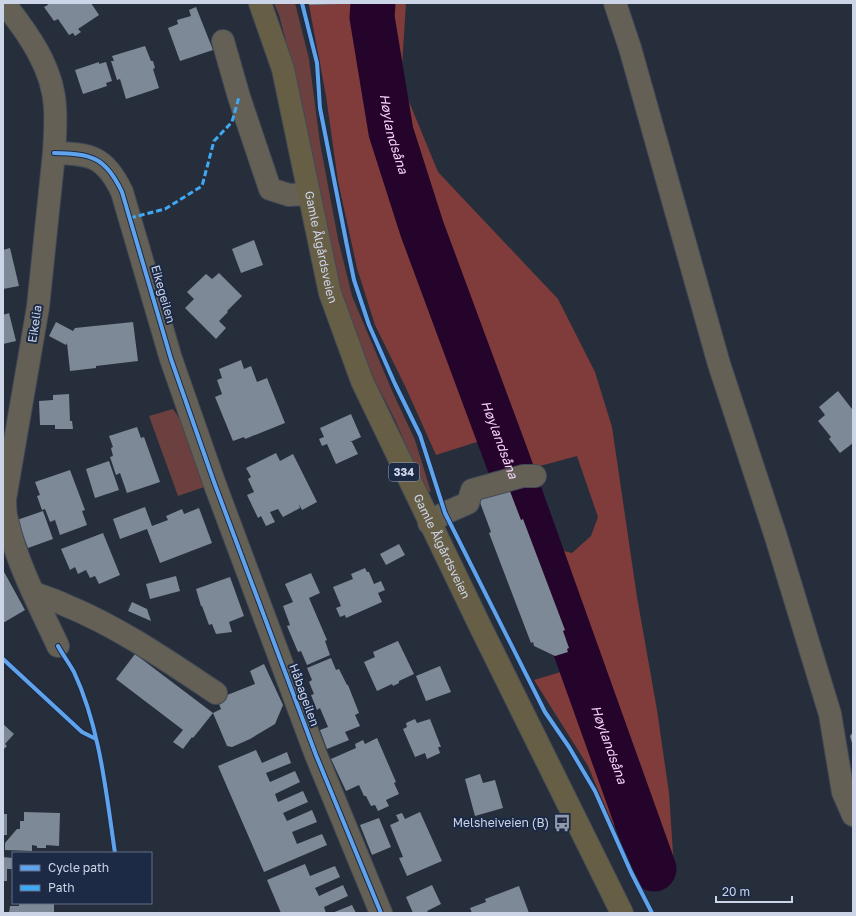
<svg xmlns="http://www.w3.org/2000/svg" width="856" height="916" viewBox="0 0 856 916" font-family="'Golos Text',sans-serif">
<style>
.green{fill:#6b403f}
.forest{fill:#803b3b}
.lines{fill:none;stroke-linecap:round;stroke-linejoin:round}
.river{stroke:#24042a;stroke-width:45}
.building{fill:#7d8996}
.minor-casing{stroke:#424a56;stroke-width:24}
.major-casing{stroke:#424a56;stroke-width:24}
.minor{stroke:#656056;stroke-width:22}
.major{stroke:#675e46;stroke-width:22}
.quiet{stroke:#3fa9f5;stroke-width:3;stroke-dasharray:6 3;stroke-linecap:butt}
.cycleway-casing{stroke:#1c2a46;stroke-width:6}
.cycleway{stroke:#60a3ed;stroke-width:4}
.labels{text-anchor:middle;stroke-width:4;stroke-linejoin:round;paint-order:stroke}
.shield{fill:#1c2a46;stroke:#97a2b7;stroke-width:1}
.shield-label{font-size:11px;font-weight:bold;fill:#ccd5e8}
.street-label{font-size:12px;fill:#ccd5e8;stroke:#1c2a46}
.poi-label{font-size:12px;fill:#ccd5e8;stroke:#1c2a46;text-anchor:end}
.water-label{font-size:13px;font-style:italic;fill:#f4d5f7;stroke:#1c2a46}
</style>
<rect width="100%" height="100%" fill="#262e3c"/>
<path class="green" d="M274 3H295L309 59 320 143 338 239 352 296 393 393 415 440 431 492 425 491 396 422 372 375 339 289 294 72 279 15Z
M173 409 180 419 207 486 178 496 149 416Z"/>
<path class="forest" d="M360 3H406L401 82 438 172 558 299 595 372 612 427 637 597 657 710 669 793 674 868 641 867 610 819 588 766 534 680 584 665 547 562 552 548 572 553 591 536 598 517 577 456 525 470 496 475 480 441 436 455 406 388 375 325 357 268 338 181 326 96 309 5Z"/>
<g class="lines">
<path class="river" id="s1" d="M373 3 372 17 391 132 422 229 508 461 654 869"/>
</g>
<path class="building" d="M47 3H91L99 15 78 29 81 32 75 36 73 33 69 35 58 19 54 21 44 7 48 5Z
M309 3H340V4L309 5Z
M196 7 213 50 180 61 168 28 178 24 177 20 191 16 189 10Z
M145 46 151 61H153L155 68 153 69 159 88 126 99 120 79 117 80 111 61H114L112 56Z
M99 62V64L106 62 112 81 106 83 107 86 83 94 75 70Z
M254 240 263 265 241 273 232 249Z
M10 248 19 286 3 289V250Z
M219 273 242 296 227 311 228 312 219 321 226 328 216 339 185 308 194 299 187 292 206 274 212 279Z
M9 313 16 341 3 344V315Z
M56 322 73 331 75 328 133 322 138 361 96 366V368L70 371 67 343 66 345 49 336Z
M241 360 244 369 251 366 257 382 267 378 285 423 245 439 244 437 233 441 215 397 222 394 217 380 222 378 219 369Z
M838 391 852 409 853 408V443L840 453 829 439 831 437 818 421 825 415 819 407Z
M69 394 70 421H72L73 429H55V425H40L39 401 53 400V395Z
M351 414 361 437 350 442H352L358 454 336 464 327 444 322 446 319 439 324 437 320 428Z
M137 427 141 438 144 437 160 482 127 493 120 473 116 475 110 457 113 456 111 448 113 447 109 436Z
M276 453 280 461 293 454 317 502 302 510 299 504 300 508 283 517 278 509 270 512 275 522 266 526 261 516 258 518 247 495 254 492 248 479 251 477 246 468Z
M109 461 119 490 95 498 86 469Z
M70 470 85 510 82 511 87 525 60 535 55 520 50 522 45 509 42 510 37 496 40 495 35 482Z
M508 486 521 520 523 519 565 630 563 631 569 648 567 649 568 652 555 656 534 646 533 642 531 643 489 533 491 532 478 497Z
M145 507 152 526 168 520 166 516 182 509 184 514 199 508 212 543 160 563 147 529 120 539 113 519Z
M43 511 53 539 28 548 17 520Z
M103 533 120 575 99 584 95 576 90 578 86 570 78 574 75 567 70 570 61 549Z
M399 544 405 555 386 565 380 554Z
M365 568 367 572H369L374 584 381 581 385 590 378 593 382 602 346 618 345 615 340 617 336 608 341 606 333 587 353 579 351 574Z
M3 570 25 610 3 623Z
M311 573 320 593 309 598 327 640 325 641 330 655 307 665 301 651 298 652 287 626 290 625 283 606 293 602 285 584Z
M176 576 180 591 150 599 146 584Z
M230 577 244 616 229 622 232 632 216 634 212 624 209 625 202 606H201L196 589Z
M132 602 147 609 151 621 128 611Z
M398 641 414 674 399 681V683L393 686 392 684 377 691 364 662 375 657 373 652Z
M135 654 213 713 193 738 192 737 183 749 173 742 183 730 116 679Z
M331 658 336 670 339 669 347 685H348L359 713 355 715 360 726 345 732 349 740 327 749 320 730 328 727 320 708 317 710 311 695 314 694 309 682 312 680 307 668Z
M264 664 283 705 275 724 250 739 232 747 227 746 213 713 221 709 217 699 255 684 250 671Z
M440 666 451 692 426 701 416 676Z
M415 719 417 723 430 719 441 747H438L440 753 427 759 425 753 415 757 403 729 407 727 406 723Z
M3 724 14 734 5 744 7 746 3 750Z
M853 732V747L850 736Z
M377 738 396 782 394 783 399 794 386 800 389 806 378 811 375 805 371 806 366 796H364L359 785 346 791 331 759 356 748 355 744 363 740 365 744Z
M256 750 262 763 287 752 291 763 266 773 270 782 295 771 300 782 275 794 278 802 303 791 308 802 283 813 287 821 312 810 317 822 292 832 297 844 322 834 327 845 264 872 218 766Z
M480 774 483 783 495 780 503 808 475 816 465 779Z
M24 812 60 813 59 846 46 845V848H37V846L32 845V851L5 850V843L17 829H20V821H24Z
M420 812 442 861 407 876 399 858 403 857 390 825 399 821 396 815 402 813 405 819Z
M3 814H7V835H3Z
M379 818 391 847 372 855 360 825Z
M3 857 13 858V869H7V881H3Z
M305 864 310 876 335 866 340 877 315 888 319 896 343 885 348 896 324 907 326 913H281L267 880Z
M432 885 441 904 427 911 429 913H413L406 897Z
M519 886 529 913H472L470 908 486 902 485 899Z
M19 904H54V913H9L10 906H19Z
M352 905 356 913H332Z"/>
<g class="lines">
<g class="minor-casing">
<path id="minor" d="M4 3C28 33 53 68 55 107 56 123 55 138 54 153L38 307 5 499C5 506 5 514 7 520 17 564 39 605 58 646
M615 3 630 48 719 364 776 537 830 714 843 792 853 815
M223 41 239 97 270 189 289 195 309 194
M54 153C91 154 105 156 122 192L171 359 214 482 316 755 381 913
M429 523 445 513 468 503 472 490 523 476H535
M34 593C44 597 55 600 65 605 119 627 168 661 216 693"/>
</g>
<g class="major-casing">
<g id="major">
<path id="s2" d="M260 3 283 69 330 293 362 381 481 628 622 913"/>
</g>
</g>
<use href="#minor" class="minor"/>
<use href="#major" class="major"/>
<path class="quiet" d="M130 218 165 209 202 186 214 141 232 122 239 97"/>
<g class="cycleway-casing">
<path id="cycleway" d="M302 3 317 63 320 108 347 246 354 280 369 325 395 384 420 435 445 513 545 712 569 747 595 791 631 872 652 913
M54 153C91 154 105 156 122 192L171 359 214 482 316 755 381 913
M58 646C63 655 69 663 74 672 100 728 106 792 115 853
M3 659 82 732 96 739"/>
</g>
<use href="#cycleway" class="cycleway"/>
</g>
<defs>
<g id="bus-bare" transform="scale(1.38)"><path d="M-5-6H5V4H4V6H2V4H-2V6H-4V4H-5ZM-3.5-4V0h7V-4ZM-3.5 1.2v1.5H-2V1.2ZM2 1.2v1.5H3.5V1.2Z" fill="#929bac" stroke="#1c2a46" stroke-width="2.5" paint-order="stroke"/></g>
</defs>
<g fill-rule="evenodd">
<use href="#bus-bare" x="562" y="823"/>
</g>
<g class="labels">
<rect class="shield" x="389" y="463" width="30" height="18" rx="3"/>
<g class="shield-label">
<text x="404" y="476">334</text>
</g>
<g class="street-label">
<text dy="4" stroke="none"><textPath href="#s2" startOffset="252">Gamle Ålgårdsveien</textPath></text>
<text transform="translate(163 294) rotate(74)" y="4">Eikegeilen</text>
<text transform="translate(35 324) rotate(-81)" y="4">Eikelia</text>
<text dy="4" stroke="none"><textPath href="#s2" startOffset="576">Gamle Ålgårdsveien</textPath></text>
<text transform="translate(304 695) rotate(70)" y="4">Håbageilen</text>
</g>
<g class="poi-label">
<text x="549" y="827">Melsheiveien (B)</text>
</g>
<g class="water-label">
<text dy="5" stroke="none"><textPath href="#s1" startOffset="133">Høylandsåna</textPath></text>
<text dy="5" stroke="none"><textPath href="#s1" startOffset="457">Høylandsåna</textPath></text>
<text dy="5" stroke="none"><textPath href="#s1" startOffset="781">Høylandsåna</textPath></text>
</g>
</g>
<rect width="856" height="916" fill="none" stroke="#ccd5e8" stroke-width="8"/>
<rect x="12" y="852" width="140" height="52" fill="#1c2a46" stroke="#626e87"/>
<rect x="20" y="865" width="20" height="6" fill="#60a3ed" stroke="#626e87"/>
<text x="48" y="872" font-size="12" fill="#ccd5e8">Cycle path</text>
<rect x="20" y="885" width="20" height="6" fill="#3fa9f5" stroke="#626e87"/>
<text x="48" y="892" font-size="12" fill="#ccd5e8">Path</text>
<path d="M716 896v6h76v-6" fill="none" stroke="#ccd5e8" stroke-width="2"/>
<text x="722" y="896" font-size="12" fill="#ccd5e8" stroke="#1c2a46" stroke-width="3" paint-order="stroke">20 m</text>
</svg>
